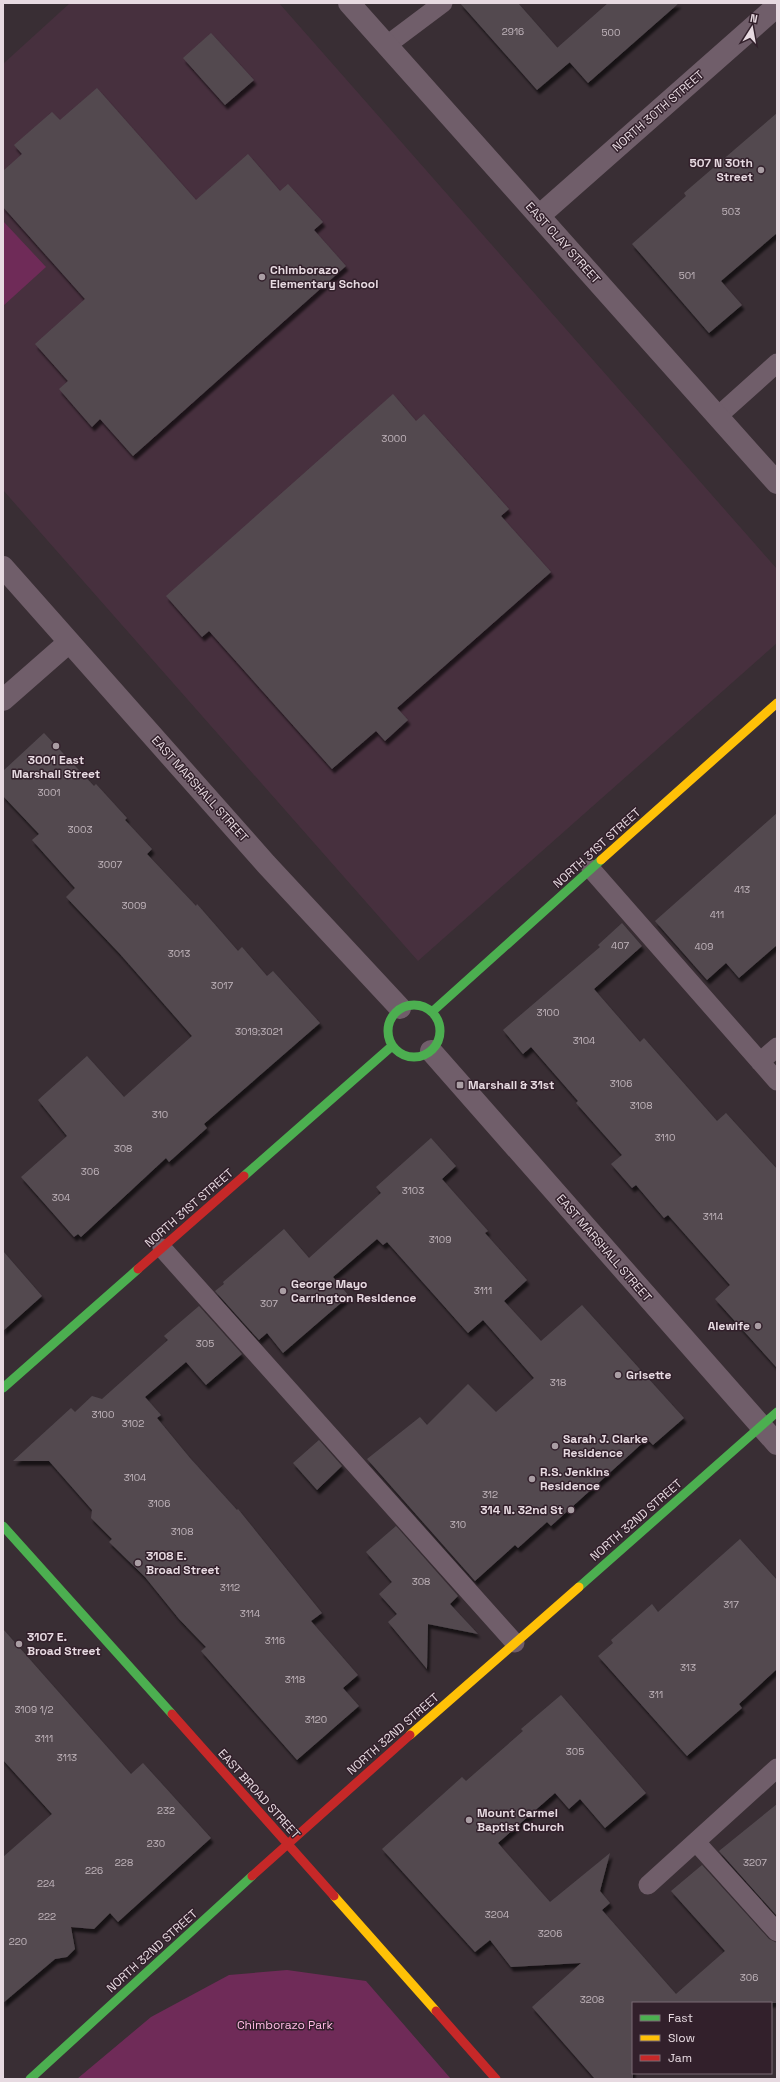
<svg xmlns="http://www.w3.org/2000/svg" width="780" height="2082" viewBox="0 0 780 2082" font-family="'Space Grotesk',sans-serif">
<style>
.built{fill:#47303e}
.green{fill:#6f2b58}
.building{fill:#534a50;filter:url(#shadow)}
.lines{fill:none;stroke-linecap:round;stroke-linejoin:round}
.lane{stroke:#705e6a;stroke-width:19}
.street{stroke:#705e6a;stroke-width:22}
.fast{stroke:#4caf50;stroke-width:9}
.slow{stroke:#ffc107;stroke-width:9}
.jam{stroke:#c62828;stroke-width:9}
.poi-dot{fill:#aa9ea4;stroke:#32202b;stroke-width:1.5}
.labels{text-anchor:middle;stroke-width:3;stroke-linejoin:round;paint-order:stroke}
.number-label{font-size:10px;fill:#c2b6bd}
.street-label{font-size:12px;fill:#e7dae1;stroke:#32202b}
.poi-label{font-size:12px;font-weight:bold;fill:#e7dae1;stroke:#32202b;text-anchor:start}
.park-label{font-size:12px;fill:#ffbae4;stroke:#32202b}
</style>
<defs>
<filter id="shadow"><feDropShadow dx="2.5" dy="4.5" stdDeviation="1" flood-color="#0009"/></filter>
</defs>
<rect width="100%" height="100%" fill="#392e34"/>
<path class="built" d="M70 3H279L777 569V643L418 961 3 490V64Z"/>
<path class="green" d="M3 221 46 267 3 306Z
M287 1970 366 1981 451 2079H77L151 2017 229 1975Z"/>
<path class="building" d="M460 3H518L570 62 537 90Z
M608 3H679L588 83 557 48Z
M211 33 254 80 225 105 183 58Z
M97 88 196 200 248 154 280 191 288 184 323 222 314 230 346 266 133 456 100 419 92 427 59 389 68 381 35 344 85 299 3 207V171L22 154 14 145 52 112 60 120Z
M777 113V233L721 281 742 305 709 333 632 244 686 196 684 193Z
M393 394 416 421 424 414 509 509 501 516 551 572 397 708 408 720 385 741 376 731 332 769 209 631 202 637 166 596Z
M44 733 94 786 96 784 127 818 125 820 152 849 147 854 196 906 197 904 238 951 242 947 267 976 273 971 320 1023 204 1124 207 1128 169 1162 166 1158 81 1237 78 1234 74 1237 21 1177 67 1136 38 1100 87 1056 124 1097 192 1036 120 954 66 897 75 888 32 840 39 834 3 796V771Z
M777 813V945L739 978 726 963 707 980 655 921Z
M622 923 642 946 594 989 640 1042 644 1038 717 1121 726 1113 777 1169V1368L715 1299 730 1285 668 1215 664 1218 636 1185 632 1188 611 1164 622 1155 576 1103 578 1101 531 1047 523 1054 503 1030 600 947 598 945Z
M431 1138 456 1166 442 1179 488 1231 485 1233 527 1280 504 1301 541 1341 582 1305 684 1418 653 1445 647 1439 551 1526 547 1522 518 1548 515 1545 475 1581 367 1459 420 1417 427 1425 468 1384 496 1412 534 1378 483 1320 468 1333 387 1242 383 1245 377 1239 333 1277 349 1296 283 1353 267 1333 259 1340 215 1291 224 1284 223 1282 284 1229 309 1258 381 1193 376 1187Z
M3 1251 42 1296 3 1331Z
M199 1306 242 1354 206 1385 186 1362 145 1397 161 1415 157 1418 190 1458 237 1510 238 1509 322 1613 311 1621 358 1675 343 1688 359 1706 297 1760 201 1651 206 1647 179 1619 145 1577 109 1542 112 1539 91 1518 92 1510 49 1461H13L71 1408 75 1412 92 1396 102 1399 168 1340 164 1336Z
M319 1440 342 1466 317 1490 293 1463Z
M396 1526 458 1596 450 1604 478 1634 428 1624 427 1669 388 1622 397 1614 379 1594 392 1582 366 1552Z
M740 1539 777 1580V1669L739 1704 742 1708 687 1756 598 1656 613 1643 611 1640 652 1604 658 1612Z
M3 1629 131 1774 143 1763 211 1838 118 1922 110 1913 94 1929 71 1927 75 1949 67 1957 55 1959 3 2003V1857L52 1814 3 1760Z
M561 1695 646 1793 605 1828 580 1799 569 1809 555 1793 498 1843 550 1902 610 1853 600 1891 610 1903 602 1910 676 1994 725 1951 671 1891 702 1865 769 1939 777 1943V2003H633V2079H595L532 2007 581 1963 511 1967 490 1940 475 1952 382 1849 462 1777 466 1781 523 1731 521 1729Z
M777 1804V1916L719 1851Z"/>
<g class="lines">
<path class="lane" d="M387 45 443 3
M718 416 777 363
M591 869 777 1081
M760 1062 777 1047
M162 1248 515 1643
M696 1842 777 1932
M648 1885 777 1768"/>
<path class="street" d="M349 3 777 483
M539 216 777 6
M3 567 266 864 400 1008
M3 700 68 643
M431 1051 777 1444"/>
<path class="fast" d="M388 1031a26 26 0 1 1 52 0a26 26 0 1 1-52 0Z
M433 1011 601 860
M244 1176 392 1046
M3 1388 138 1269
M3 1526 172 1714
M579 1587 777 1412
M30 2079 252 1876"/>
<path class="slow" d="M601 860 777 703
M410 1735 579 1587
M334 1896 436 2011"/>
<path class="jam" d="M138 1269 244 1176
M172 1714 334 1896
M252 1876 410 1735
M436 2011 496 2079"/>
</g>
<g class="poi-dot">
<circle cx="761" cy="170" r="4"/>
<circle cx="262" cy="277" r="4"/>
<circle cx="56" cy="746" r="4"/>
<rect x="456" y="1081" width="8" height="8" rx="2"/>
<circle cx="283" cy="1291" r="4"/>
<circle cx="758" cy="1326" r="4"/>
<circle cx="618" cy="1375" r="4"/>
<circle cx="555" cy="1446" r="4"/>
<circle cx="532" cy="1479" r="4"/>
<circle cx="571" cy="1510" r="4"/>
<circle cx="138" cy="1563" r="4"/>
<circle cx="19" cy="1644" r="4"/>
<circle cx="469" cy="1820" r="4"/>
</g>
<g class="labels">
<g class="number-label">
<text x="513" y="35">2916</text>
<text x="611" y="36">500</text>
<text x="731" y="215">503</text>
<text x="687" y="279">501</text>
<text x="394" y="442">3000</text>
<text x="49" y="796">3001</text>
<text x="80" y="833">3003</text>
<text x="110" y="868">3007</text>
<text x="742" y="893">413</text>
<text x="134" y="909">3009</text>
<text x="717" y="918">411</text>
<text x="620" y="949">407</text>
<text x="704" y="950">409</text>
<text x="179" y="957">3013</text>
<text x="222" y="989">3017</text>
<text x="548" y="1016">3100</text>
<text x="259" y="1035">3019;3021</text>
<text x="584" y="1044">3104</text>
<text x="621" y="1087">3106</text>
<text x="641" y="1109">3108</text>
<text x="160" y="1118">310</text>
<text x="665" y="1141">3110</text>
<text x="123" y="1152">308</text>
<text x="90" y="1175">306</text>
<text x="413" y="1194">3103</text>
<text x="61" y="1201">304</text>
<text x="713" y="1220">3114</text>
<text x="440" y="1243">3109</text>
<text x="483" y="1294">3111</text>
<text x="269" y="1307">307</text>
<text x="205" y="1347">305</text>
<text x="558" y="1386">318</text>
<text x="103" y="1418">3100</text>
<text x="133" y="1427">3102</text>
<text x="135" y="1481">3104</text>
<text x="490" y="1498">312</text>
<text x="159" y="1507">3106</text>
<text x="458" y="1528">310</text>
<text x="182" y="1535">3108</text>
<text x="421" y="1585">308</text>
<text x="230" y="1591">3112</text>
<text x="731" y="1608">317</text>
<text x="250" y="1617">3114</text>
<text x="275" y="1644">3116</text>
<text x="688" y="1671">313</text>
<text x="295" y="1683">3118</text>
<text x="656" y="1698">311</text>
<text x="34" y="1713">3109 1/2</text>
<text x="316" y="1723">3120</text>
<text x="44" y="1742">3111</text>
<text x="575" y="1755">305</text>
<text x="67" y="1761">3113</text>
<text x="166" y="1814">232</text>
<text x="156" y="1847">230</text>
<text x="124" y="1866">228</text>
<text x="755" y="1866">3207</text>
<text x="94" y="1874">226</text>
<text x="46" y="1887">224</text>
<text x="497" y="1918">3204</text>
<text x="47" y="1920">222</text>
<text x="550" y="1937">3206</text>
<text x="18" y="1945">220</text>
<text x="749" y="1981">306</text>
<text x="592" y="2003">3208</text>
</g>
<g class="street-label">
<text transform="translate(658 111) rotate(-41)" y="4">NORTH 30TH STREET</text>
<text transform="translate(563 243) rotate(48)" y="4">EAST CLAY STREET</text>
<text transform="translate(200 789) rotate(48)" y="4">EAST MARSHALL STREET</text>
<text transform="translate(597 848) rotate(-42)" y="4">NORTH 31ST STREET</text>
<text transform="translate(189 1208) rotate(-41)" y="4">NORTH 31ST STREET</text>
<text transform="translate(604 1248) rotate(49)" y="4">EAST MARSHALL STREET</text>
<text transform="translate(636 1520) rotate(-41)" y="4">NORTH 32ND STREET</text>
<text transform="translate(393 1734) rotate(-41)" y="4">NORTH 32ND STREET</text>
<text transform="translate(259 1794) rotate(48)" y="4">EAST BROAD STREET</text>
<text transform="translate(152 1951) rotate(-42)" y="4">NORTH 32ND STREET</text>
</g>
<g class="poi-label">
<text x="753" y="167" text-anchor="end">507 N 30th<tspan x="753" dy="14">Street</tspan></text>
<text x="270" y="274">Chimborazo<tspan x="270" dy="14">Elementary School</tspan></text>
<text x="56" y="764" text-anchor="middle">3001 East<tspan x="56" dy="14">Marshall Street</tspan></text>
<text x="468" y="1089">Marshall &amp; 31st</text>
<text x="291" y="1288">George Mayo<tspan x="291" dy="14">Carrington Residence</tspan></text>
<text x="750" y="1330" text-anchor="end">Alewife</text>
<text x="626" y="1379">Grisette</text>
<text x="563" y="1443">Sarah J. Clarke<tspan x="563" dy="14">Residence</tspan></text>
<text x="540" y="1476">R.S. Jenkins<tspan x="540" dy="14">Residence</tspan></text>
<text x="563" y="1514" text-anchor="end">314 N. 32nd St</text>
<text x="146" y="1560">3108 E.<tspan x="146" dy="14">Broad Street</tspan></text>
<text x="27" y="1641">3107 E.<tspan x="27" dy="14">Broad Street</tspan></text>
<text x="477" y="1817">Mount Carmel<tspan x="477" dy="14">Baptist Church</tspan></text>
</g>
<g class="park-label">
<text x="285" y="2029">Chimborazo Park</text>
</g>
</g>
<rect width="780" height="2082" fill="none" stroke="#e7dae1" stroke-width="8"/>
<rect x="632" y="2002" width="140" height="72" fill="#32202b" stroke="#7a6a74"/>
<rect x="640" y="2015" width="20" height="6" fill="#4caf50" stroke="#7a6a74"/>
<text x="668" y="2022" font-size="12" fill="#e7dae1">Fast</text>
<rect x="640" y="2035" width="20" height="6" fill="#ffc107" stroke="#7a6a74"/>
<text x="668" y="2042" font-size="12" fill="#e7dae1">Slow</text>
<rect x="640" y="2055" width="20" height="6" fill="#c62828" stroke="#7a6a74"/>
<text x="668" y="2062" font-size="12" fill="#e7dae1">Jam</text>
<g transform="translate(752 28) rotate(11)" stroke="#32202b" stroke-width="3" paint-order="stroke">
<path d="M0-3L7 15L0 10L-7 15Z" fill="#e7dae1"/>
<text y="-6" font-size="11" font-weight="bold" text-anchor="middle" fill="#e7dae1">N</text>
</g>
</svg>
